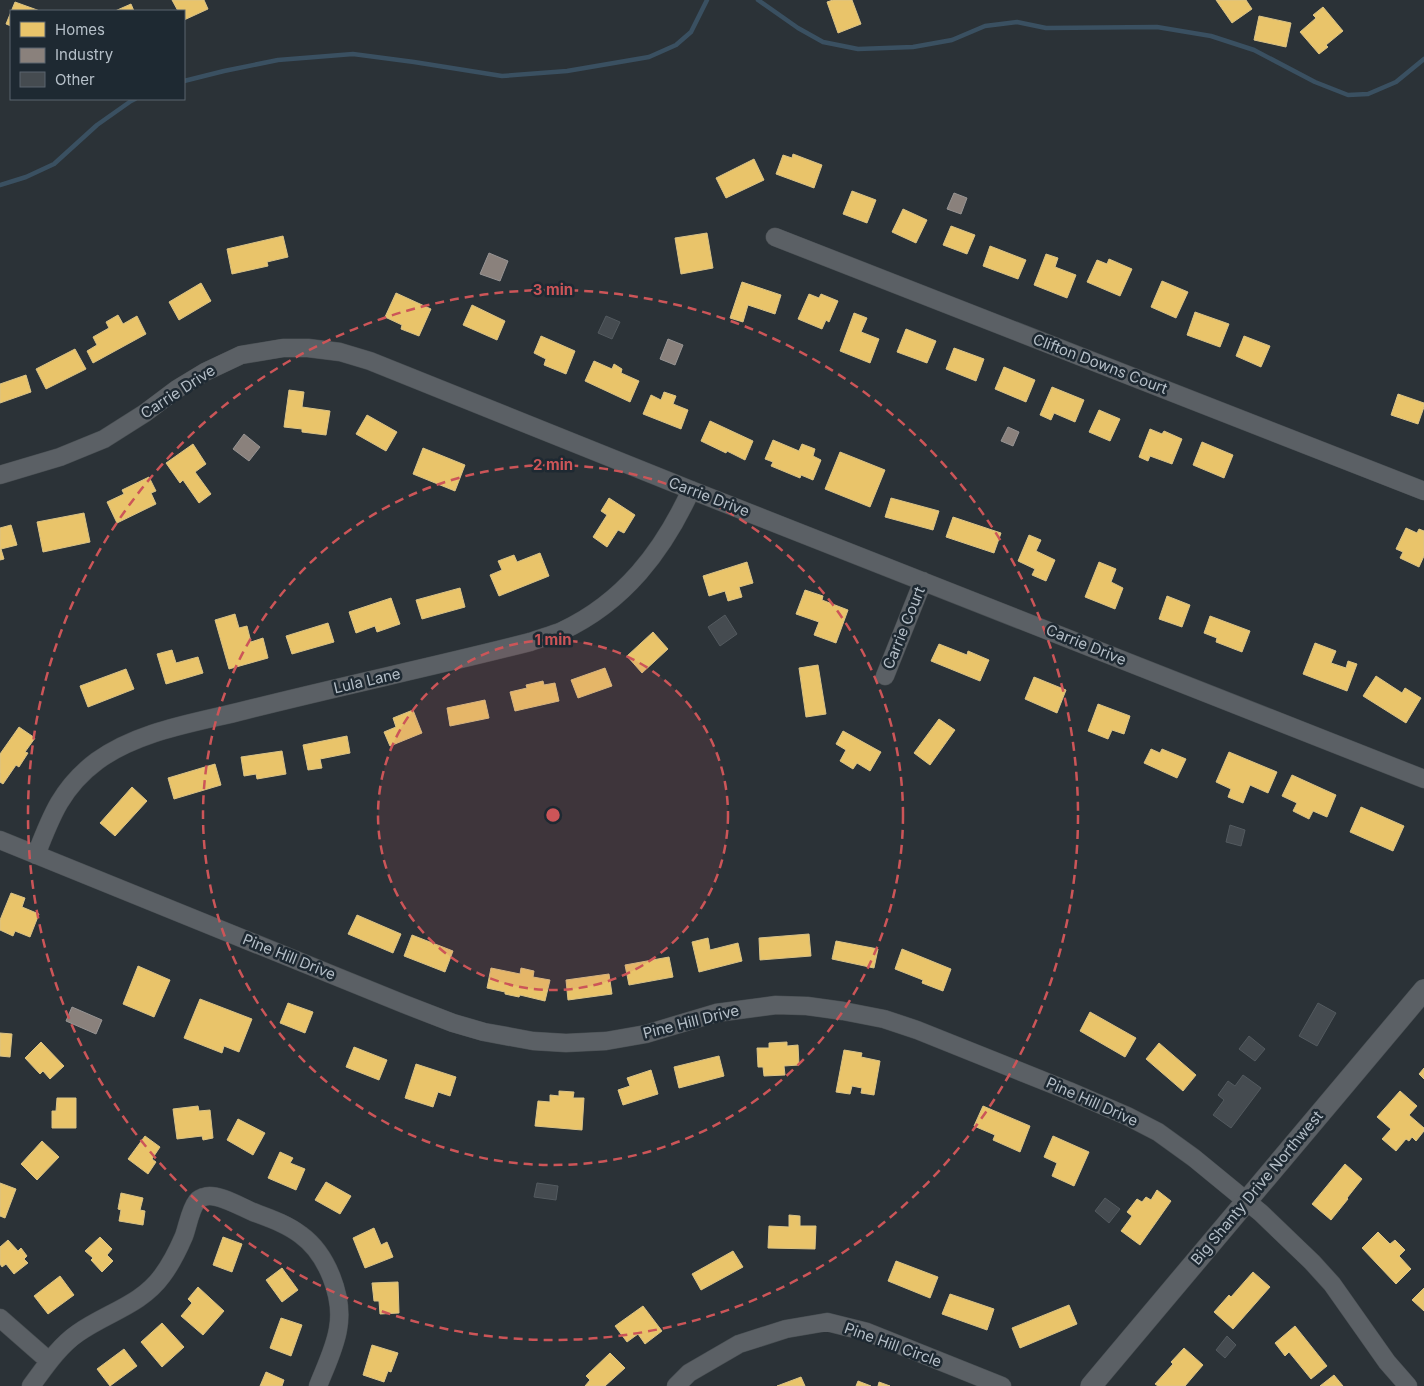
<svg xmlns="http://www.w3.org/2000/svg" width="1424" height="1386" viewBox="0 0 1424 1386" font-family="Inter,sans-serif">
<style>
.homes{fill:#e9c46a;stroke:#d9c286}
.industry{fill:#8a817c;stroke:#979493}
.lines{fill:none;stroke-linecap:round;stroke-linejoin:round}
.stream{stroke:#3a5061;stroke-width:4.5}
.building{fill:#454b50;stroke:#535a5f}
.minor-casing{stroke:#484e52;stroke-width:19}
.tertiary-casing{stroke:#484e52;stroke-width:22}
.minor{stroke:#5b6065;stroke-width:18}
.tertiary{stroke:#5b6065;stroke-width:21}
.ring{fill:none;stroke:#cc5558;stroke-width:2.5;stroke-dasharray:9 6}
.labels{text-anchor:middle;stroke-width:5;stroke-linejoin:round;paint-order:stroke}
.street-label{font-size:15px;fill:#b5bfc8;stroke:#1e2932}
.centre{fill:#cc5558;stroke:#1e2932;stroke-width:2.5}
.ring-label{font-size:15px;text-anchor:middle;font-weight:bold;fill:#cc5558;stroke:#1e2932;stroke-width:5;stroke-linejoin:round;paint-order:stroke}
</style>
<rect width="100%" height="100%" fill="#2b3237"/>
<path class="homes" d="M172 0H204L208 9 184 20V11H178Z
M833 0H852L861 24 838 33 827 2Z
M1216 0H1246L1252 9 1232 23Z
M15 2 40 11H11V26L6 24Z
M131 4 134 11H115Z
M1323 7 1343 31 1326 45 1328 47 1319 54 1300 32 1316 18 1313 15Z
M1259 16 1291 23 1286 47 1254 40Z
M793 154 822 165 814 188 776 174 783 155 792 158Z
M754 159 764 180 726 198 716 178Z
M852 191 876 200 867 223 843 214Z
M903 209 927 220 916 243 892 232Z
M951 226 975 235 967 254 943 245Z
M707 233 713 268 681 274 675 238Z
M283 236 288 257 267 262 268 266 232 274 227 249Z
M990 246 1026 260 1018 279 983 266Z
M1046 254 1058 258 1055 267 1076 275 1067 298 1034 285Z
M1109 259 1132 269 1120 296 1087 282 1097 260 1107 264Z
M1162 281 1188 292 1176 318 1151 307Z
M742 282 781 295 775 314 748 305 743 322 730 318Z
M201 283 211 301 179 320 169 302Z
M396 293 431 309 419 336 401 329 402 325 385 317Z
M809 294 819 298 821 294 838 301 829 322 826 320 822 329 798 319Z
M472 305 505 321 497 340 463 325Z
M1195 312 1229 324 1220 347 1187 335Z
M854 313 867 318 861 332 879 339 870 363 840 351Z
M118 315 123 324 137 316 146 334 93 363 87 351 97 345 93 337 109 328 106 322Z
M906 329 936 341 927 363 897 352Z
M541 336 575 351 566 374 544 365 546 359 534 353Z
M1244 336 1270 346 1261 367 1236 356Z
M954 348 984 359 976 381 946 369Z
M75 349 86 369 46 389 36 369Z
M594 361 612 369 614 364 622 369 621 373 639 381 630 402 585 381Z
M1004 367 1035 380 1026 402 995 389Z
M26 375 31 392 0 403V384Z
M1052 387 1084 400 1075 422 1054 413 1051 420 1040 415Z
M289 390 304 392 302 407 330 411 326 435 302 432V429L284 427Z
M664 392 676 396 673 404 688 410 681 429 643 414 651 395 661 400Z
M1398 394 1424 403V407L1418 424 1391 415Z
M1099 410 1120 419 1110 441 1089 432Z
M367 415 397 432 386 451 356 434Z
M710 421 753 441 745 460 727 451 726 453 701 441Z
M1150 429 1162 434 1164 431 1182 439 1172 464 1150 456 1148 461 1139 457Z
M773 440 799 451 802 444 815 449 813 456 821 460 813 480 801 475 800 478 771 466 773 462 765 459Z
M1202 442 1233 455 1224 478 1193 465Z
M193 444 206 464 195 472 211 494 199 503 183 480 180 483 166 463Z
M423 448 465 465 455 491 413 474Z
M840 452 885 470 870 507 825 489Z
M149 477 156 491 151 493 156 504 117 523 107 502 124 494 122 490Z
M609 498 635 515 624 533 618 530 607 547 593 537 607 515 601 511Z
M891 498 939 511 933 530 885 517Z
M84 513 90 542 43 552 37 522Z
M953 517 1001 533 994 553 946 537Z
M11 525 17 545 1 549 4 559 0 560V528Z
M1406 528 1417 533 1419 529 1424 531V556L1419 567 1400 558 1403 552 1396 549Z
M1029 535 1041 540 1036 551 1055 560 1046 581 1032 575 1035 569 1018 561Z
M540 553 549 576 499 596 490 575 502 570 498 561 514 555 517 562Z
M747 562 753 583 739 587 742 597 728 601 725 591 709 596 703 576Z
M1099 562 1116 569 1111 582 1123 588 1115 609 1085 597Z
M460 588 465 607 422 619 416 600Z
M805 590 823 596 822 600 848 610 836 643 814 635 819 622 796 614Z
M1167 596 1190 605 1182 627 1159 619Z
M391 598 400 624 377 632 375 626 356 633 349 612Z
M235 614 239 628 247 626 251 642 263 638 268 658 229 669 215 620Z
M1210 616 1250 631 1242 652 1216 642 1217 638 1204 633Z
M328 623 334 642 292 654 286 636Z
M653 632 668 649 642 673 627 656Z
M1315 643 1336 651 1331 663 1346 668 1348 661 1357 664 1347 691 1303 674Z
M939 644 967 655 968 651 989 660 980 681 931 661Z
M172 650 176 663 198 657 203 673 166 684 157 654Z
M818 665 826 714 806 717 799 668Z
M605 668 612 686 578 698 571 680Z
M126 669 134 689 88 707 80 686Z
M1376 676 1402 693 1405 688 1421 698 1406 723 1363 696Z
M1034 677 1066 690 1057 713 1025 699Z
M543 681 544 685 555 683 559 701 515 711 510 692 527 688 526 685Z
M485 700 489 718 450 726 447 708Z
M1098 704 1130 716 1124 734 1112 730 1108 739 1088 731Z
M413 710 422 733 390 746 384 732 396 727 393 718Z
M939 719 955 730 930 765 914 753Z
M19 727 35 738 25 752 28 753 19 767 16 765 3 784 0 782V754Z
M843 731 881 752 870 771 857 763 853 769 840 761 846 750 836 744Z
M347 736 350 753 320 759 322 768 308 770 303 745Z
M1151 749 1160 753 1162 749 1186 759 1177 778 1144 763Z
M282 751 286 774 257 779 256 774 244 776 241 757Z
M1229 752 1277 772 1268 793 1250 785 1243 803 1228 797 1231 789 1216 782Z
M215 764 221 785 174 799 168 778Z
M1292 775 1336 795 1327 817 1313 811 1309 819 1293 811 1297 803 1282 796Z
M132 787 147 801 115 836 100 823Z
M1361 807 1404 826 1393 851 1350 832Z
M11 893 25 898 22 907 39 914 30 937 15 931 13 936 0 930V920Z
M357 915 401 934 393 953 348 934Z
M809 934 811 956 760 960 759 938Z
M412 935 453 951 445 972 404 956Z
M708 938 710 950 738 943 742 961 699 972 692 942Z
M836 941 878 949 874 968 832 959Z
M902 949 951 969 943 991 922 983 923 980 895 969Z
M669 957 673 977 629 985 625 965Z
M138 966 170 980 154 1017 123 1004Z
M491 968 520 974 521 968 534 971 533 977 550 980 545 1001 520 995 519 997 505 994V992L487 988Z
M609 974 612 994 568 1000 566 980Z
M200 999 252 1019 239 1052 224 1046 222 1053 184 1038Z
M288 1003 313 1012 305 1033 280 1023Z
M1090 1012 1136 1038 1125 1057 1080 1031Z
M0 1033 12 1034 10 1057 0 1056Z
M41 1042 64 1066 50 1079 43 1071 40 1074 25 1058Z
M787 1042V1046L798 1045 799 1065 784 1066 785 1075 764 1076 763 1067H758L757 1048H769V1043Z
M1159 1043 1196 1075 1183 1091 1146 1059Z
M354 1047 387 1060 379 1080 346 1067Z
M844 1050 862 1053 861 1057 880 1061 874 1095 861 1093 862 1088 852 1086 850 1094 836 1092Z
M719 1056 724 1076 679 1088 674 1067Z
M416 1064 456 1077 450 1096 438 1092 433 1107 405 1098Z
M1424 1068V1079L1419 1074Z
M651 1070 658 1094 623 1105 618 1090 630 1086 627 1078Z
M559 1091 574 1092 573 1098H584L582 1130 535 1126 538 1101 550 1102V1095L559 1096Z
M1400 1091 1417 1106 1409 1115 1424 1128V1131L1416 1141 1412 1137 1409 1141 1406 1139 1396 1151 1382 1139 1391 1129 1377 1117Z
M57 1098H76V1128H52V1111H56Z
M198 1106 199 1111 210 1110 213 1138 203 1140 202 1136 177 1139 173 1109Z
M983 1106 1030 1126 1020 1152 993 1140 995 1135 974 1126Z
M238 1119 265 1133 253 1155 227 1140Z
M145 1136 160 1147 152 1159 156 1162 148 1174 128 1159Z
M1053 1136 1089 1152 1074 1186 1052 1176 1057 1163 1044 1157Z
M42 1141 59 1157 37 1180 21 1164Z
M280 1152 293 1158 290 1163 305 1169 296 1190 268 1178Z
M1345 1164 1362 1179 1347 1198 1348 1199 1331 1220 1312 1204Z
M326 1182 351 1196 340 1214 315 1200Z
M0 1183 16 1189 5 1218 0 1216Z
M1157 1190 1171 1201 1140 1245 1121 1231 1132 1216 1127 1212 1137 1199 1142 1202 1146 1197 1151 1200Z
M121 1193 143 1198 140 1210 145 1211 143 1225 119 1221 121 1210 118 1209Z
M789 1215 800 1216V1226H816L815 1249 768 1248 769 1226 789 1227Z
M374 1228 381 1245 387 1242 393 1257 365 1268 353 1238Z
M1378 1232 1390 1244 1395 1240 1405 1250 1399 1256 1411 1269 1396 1284 1362 1248Z
M100 1237 112 1249 107 1255 113 1261 102 1272 91 1260 93 1258 85 1251Z
M223 1237 242 1244 232 1272 213 1265Z
M8 1240 18 1251 21 1248 27 1256 24 1259 28 1263 14 1274 6 1264 2 1267 0 1264V1247Z
M733 1251 743 1267 701 1290 692 1274Z
M896 1261 938 1277 930 1298 888 1281Z
M282 1268 298 1290 282 1302 266 1280Z
M1253 1272 1270 1287 1233 1329 1214 1312 1229 1295 1231 1297Z
M60 1276 74 1295 48 1314 34 1296Z
M398 1282 399 1313 380 1314 379 1301H374L372 1283Z
M198 1287 224 1311 203 1335 181 1316 192 1303 188 1299Z
M1424 1288V1311L1412 1300Z
M950 1294 994 1309 987 1330 942 1314Z
M1069 1305 1077 1324 1020 1348 1012 1328Z
M643 1306 662 1331 645 1344 638 1334 627 1342 615 1326Z
M281 1318 302 1325 291 1356 270 1348Z
M162 1323 184 1347 162 1367 141 1342Z
M1295 1326 1327 1366 1311 1379 1289 1352 1285 1356 1275 1343Z
M372 1345 398 1353 391 1372 388 1371 384 1382 363 1375Z
M1184 1348 1203 1365 1185 1386H1158L1155 1384 1173 1364 1171 1362Z
M124 1349 137 1366 110 1386 97 1369Z
M610 1353 625 1368 605 1386H585L590 1380 586 1376Z
M266 1372 284 1380 282 1386H260Z
M1334 1375 1343 1386H1320Z
M801 1377 805 1386H777Z
M858 1381 871 1386H856Z
M879 1382 890 1386H878Z"/>
<path class="industry" d="M954 193 967 198 961 214 947 209Z
M489 253 508 261 500 281 480 274Z
M668 339 683 345 675 365 660 359Z
M1008 427 1019 432 1013 446 1001 441Z
M244 434 260 447 249 461 233 449Z
M72 1007 102 1020 96 1034 66 1021Z"/>
<g class="lines">
<path class="stream" d="M758 0 798 28 823 42 858 49 913 47 952 40 985 26 1017 22 1046 28 1157 27 1211 36 1254 50 1315 82 1348 95 1368 94 1396 82 1424 59
M184 81 224 71 278 60 353 54 414 62 502 76 567 71 649 57 676 45 691 32 707 0
M0 185 26 177 54 164 97 125 131 101 135 99"/>
</g>
<path class="building" d="M606 316 620 322 612 339 598 333Z
M725 615 737 634 720 646 708 627Z
M1230 825 1245 830 1241 846 1226 842Z
M1318 1003 1336 1013 1317 1046 1299 1036Z
M1249 1036 1265 1049 1255 1061 1239 1049Z
M1243 1075 1261 1088 1231 1128 1213 1115 1224 1100 1218 1095 1228 1081 1235 1086Z
M537 1183 558 1186 556 1200 534 1197Z
M1105 1198 1120 1209 1109 1223 1095 1211Z
M1227 1336 1236 1345 1225 1358 1216 1350Z"/>
<g class="lines">
<g class="minor-casing">
<path id="minor" d="M775 237 1424 491
M0 475 60 457 104 439 145 413 177 389 205 372 241 355 283 348H308L340 352 370 361 691 490 1424 779
M885 676 923 581
M0 840 404 1004 453 1023 484 1032 533 1041 566 1043 606 1041 646 1034 716 1013 776 1005 807 1006 843 1011 884 1019 917 1030 1069 1091 1127 1116 1158 1132 1194 1158 1261 1213 1312 1262 1332 1284 1387 1362 1408 1386
M36 855C51 816 62 787 97 761 140 730 196 723 246 710 341 686 436 666 530 642 541 638 552 635 562 631 624 602 663 551 691 490
M0 1318 49 1361
M31 1386C45 1367 59 1346 78 1333 106 1313 141 1305 162 1276 171 1264 178 1250 184 1236 188 1225 190 1210 197 1201 198 1200 202 1197 204 1197 216 1192 241 1207 253 1212 269 1218 287 1224 301 1235 327 1254 344 1297 338 1329 335 1348 325 1368 318 1386
M676 1386 689 1373 739 1344 786 1329 827 1322 867 1332 1002 1386"/>
</g>
<g class="tertiary-casing">
<path id="tertiary" d="M1091 1386 1424 990"/>
</g>
<use href="#minor" class="minor"/>
<use href="#tertiary" class="tertiary"/>
</g>
<circle cx="553" cy="815" r="175" fill="#cc5558" fill-opacity=".12"/>
<g class="ring">
<circle cx="553" cy="815" r="175"/>
<circle cx="553" cy="815" r="350"/>
<circle cx="553" cy="815" r="525"/>
</g>
<g class="labels">
<g class="street-label">
<text transform="translate(1100 364) rotate(21)" y="5">Clifton Downs Court</text>
<text transform="translate(178 392) rotate(-33)" y="5">Carrie Drive</text>
<text transform="translate(709 497) rotate(21)" y="5">Carrie Drive</text>
<text transform="translate(904 628) rotate(-68)" y="5">Carrie Court</text>
<text transform="translate(1086 645) rotate(22)" y="5">Carrie Drive</text>
<text transform="translate(367 681) rotate(-13)" y="5">Lula Lane</text>
<text transform="translate(289 957) rotate(22)" y="5">Pine Hill Drive</text>
<text transform="translate(691 1022) rotate(-14)" y="5">Pine Hill Drive</text>
<text transform="translate(1092 1102) rotate(24)" y="5">Pine Hill Drive</text>
<text transform="translate(1257 1188) rotate(-50)" y="5">Big Shanty Drive Northwest</text>
<text transform="translate(893 1345) rotate(20)" y="5">Pine Hill Circle</text>
</g>
</g>
<circle cx="553" cy="815" r="8" class="centre"/>
<g class="ring-label">
<text x="553" y="295">3 min</text>
<text x="553" y="470">2 min</text>
<text x="553" y="645">1 min</text>
</g>
<rect x="10" y="10" width="175" height="90" fill="#1e2932" stroke="#5a656e"/>
<rect x="20" y="22" width="25" height="15" fill="#e9c46a" stroke="#5a656e"/>
<text x="55" y="35" font-size="15" fill="#b5bfc8">Homes</text>
<rect x="20" y="48" width="25" height="15" fill="#8a817c" stroke="#5a656e"/>
<text x="55" y="60" font-size="15" fill="#b5bfc8">Industry</text>
<rect x="20" y="72" width="25" height="15" fill="#454b50" stroke="#5a656e"/>
<text x="55" y="85" font-size="15" fill="#b5bfc8">Other</text>
</svg>
